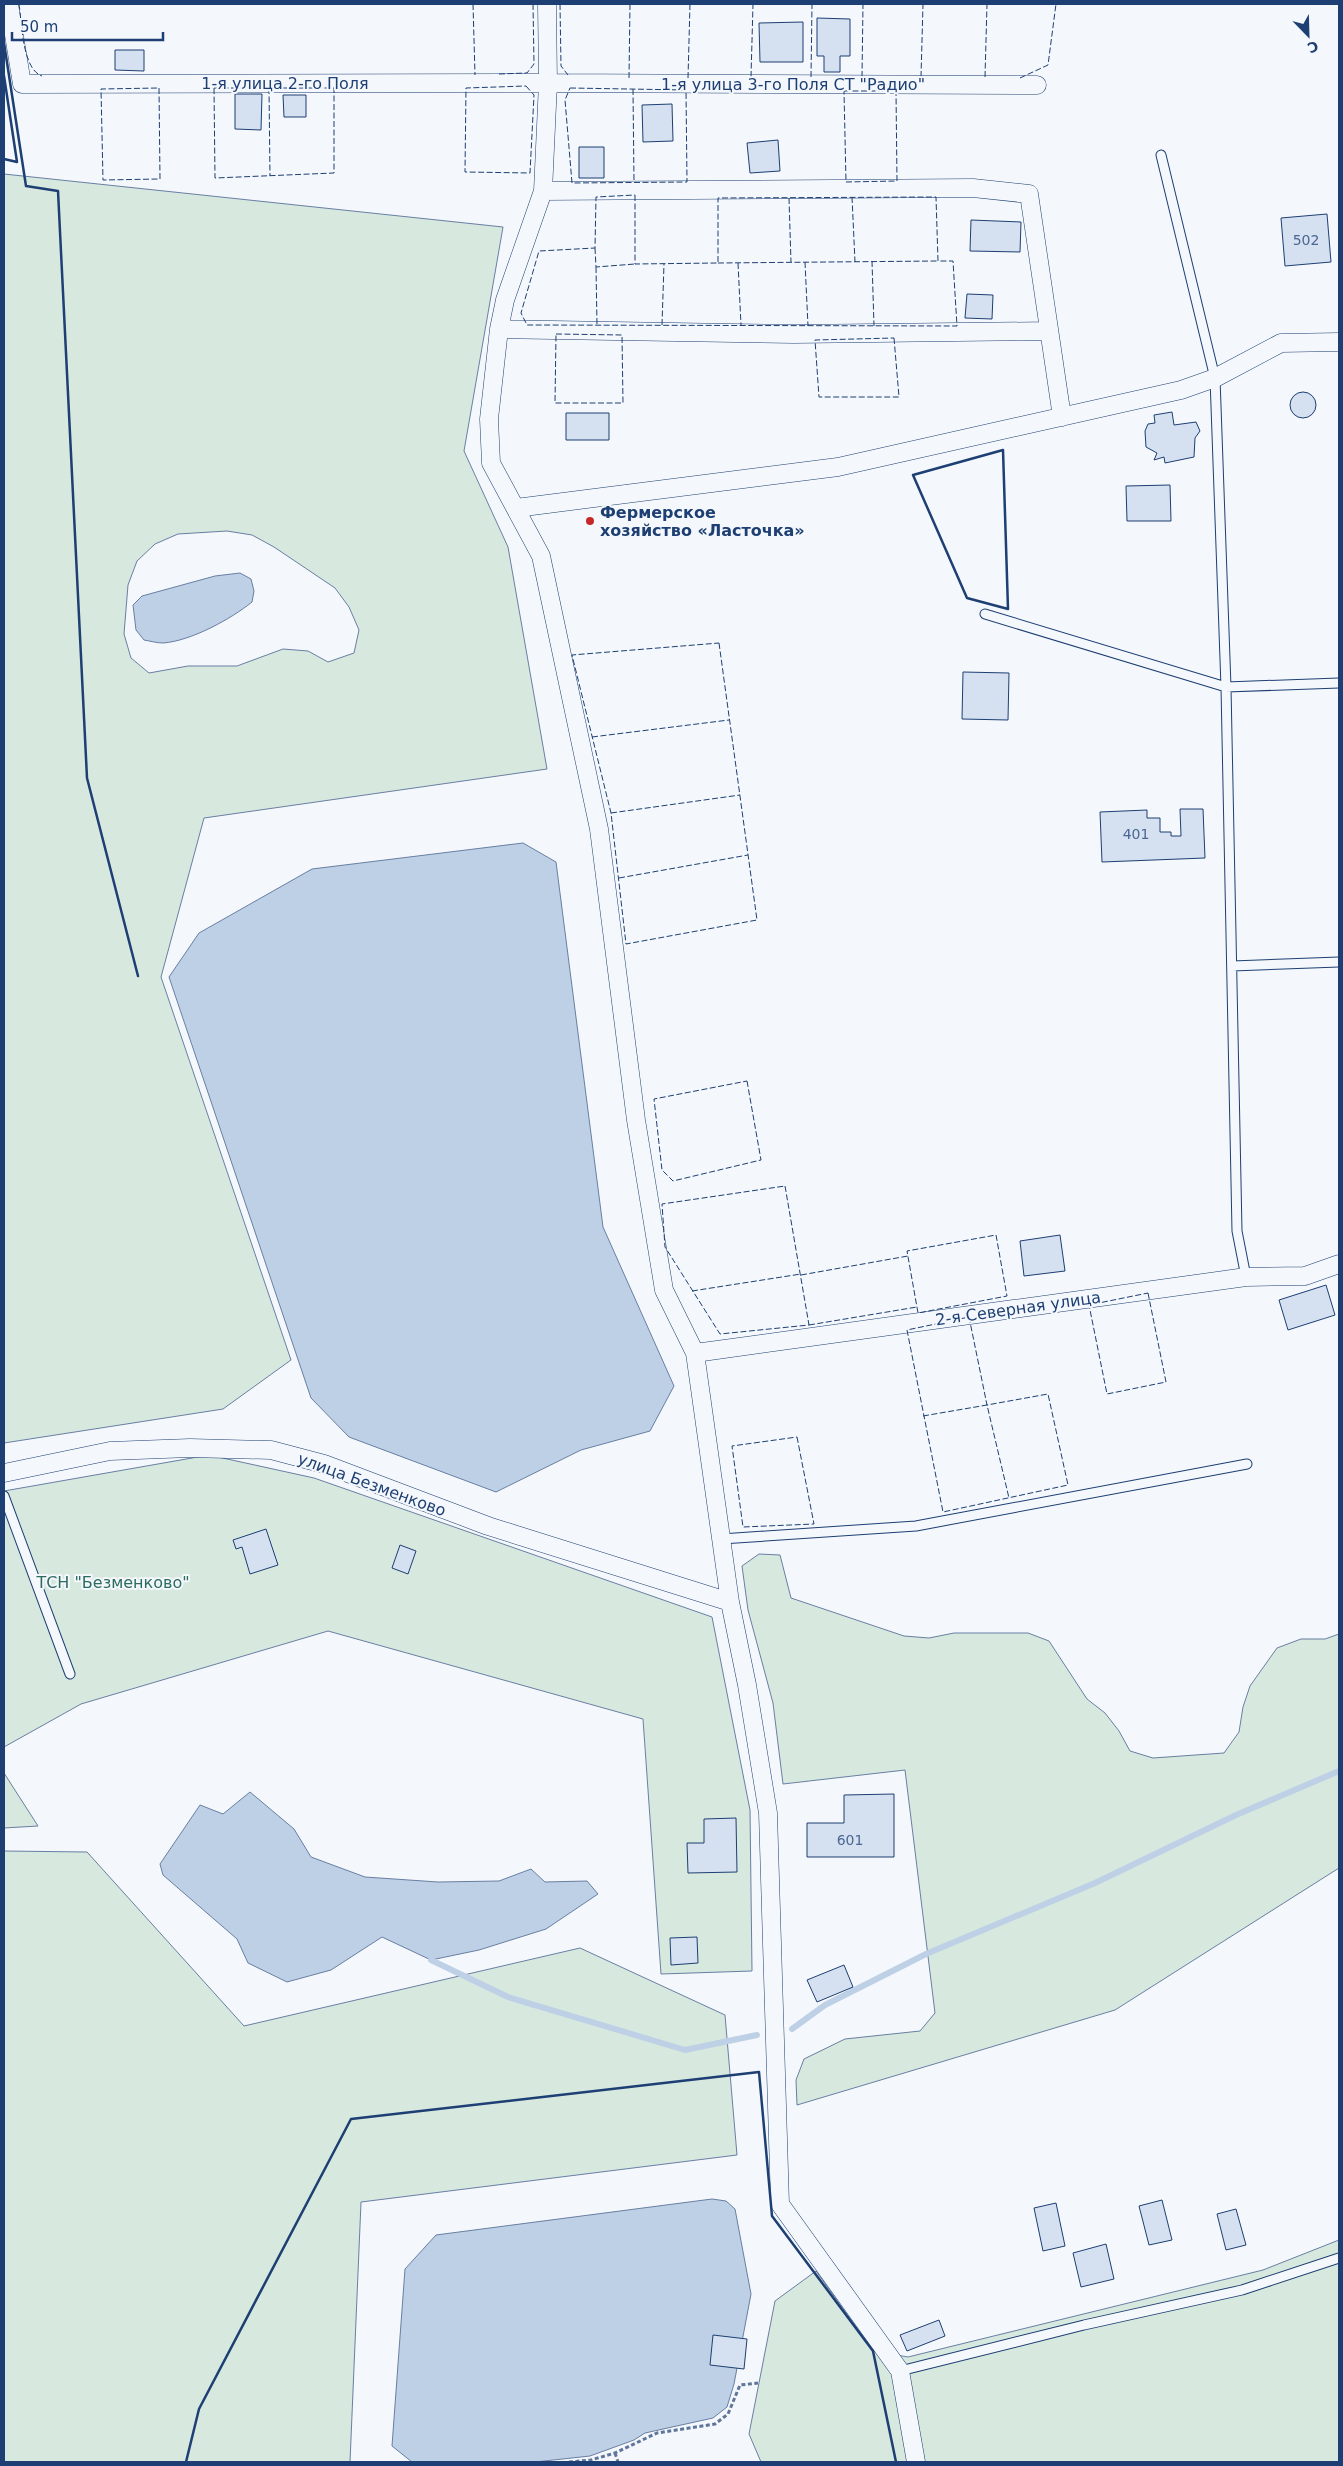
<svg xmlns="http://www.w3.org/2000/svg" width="1343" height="2466" viewBox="0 0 1343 2466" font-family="'DejaVu Sans',sans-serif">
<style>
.green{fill:#d7e8df;stroke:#687fa3;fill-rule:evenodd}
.water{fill:#bed0e5;stroke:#687fa3}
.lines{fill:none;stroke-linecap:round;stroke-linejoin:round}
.stream{stroke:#bed0e5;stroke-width:6}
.building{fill:#d5e0f0;stroke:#1d3f73}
.lane-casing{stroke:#1d3f73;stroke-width:11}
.street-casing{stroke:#1d3f73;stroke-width:19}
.path{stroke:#5e769c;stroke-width:3;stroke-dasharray:4 2.5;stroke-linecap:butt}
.lane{stroke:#f4f7fb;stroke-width:9}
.street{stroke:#f4f7fb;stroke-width:18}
.fence{stroke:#1d3f73;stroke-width:1;stroke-dasharray:6 2.5;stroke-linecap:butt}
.wall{stroke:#1d3f73;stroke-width:2.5}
.poi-dot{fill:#c62828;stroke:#f4f7fb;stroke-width:2}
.labels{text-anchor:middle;stroke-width:4;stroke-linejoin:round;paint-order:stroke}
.number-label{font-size:14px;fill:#4b6792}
.street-label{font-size:16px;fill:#1d3f73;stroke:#f4f7fb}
.poi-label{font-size:16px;font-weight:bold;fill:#1d3f73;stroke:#f4f7fb;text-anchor:start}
.park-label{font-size:16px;fill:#2c6c60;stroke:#f4f7fb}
</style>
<rect width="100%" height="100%" fill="#f4f7fb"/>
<path class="green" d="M4 174 503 227 464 451 508 547 547 769 204 818 161 977 291 1360 223 1409 4 1443ZM227 531 252 535 274 547 335 588 349 607 359 630 354 653 328 662 308 651 283 649 237 666H188L149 673 131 658 124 634 128 585 137 561 155 544 178 534Z
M209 1455 314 1478 712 1617 750 1810 752 1971 661 1974 643 1719 328 1631 81 1704 4 1747V1491Z
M759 1554 780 1555 791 1598 904 1636 929 1638 954 1633H1028L1049 1641 1087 1699 1105 1713 1119 1731 1130 1751 1153 1758 1224 1753 1239 1732 1243 1707 1250 1686 1277 1648 1301 1639H1325L1339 1634V1868L1115 2010 797 2105 796 2080 804 2059 845 2039 920 2031 935 2013 905 1770 783 1784 773 1703 748 1610 742 1566Z
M4 1773 38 1826 4 1828Z
M4 1851 87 1852 244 2026 580 1948 725 2015 737 2155 361 2202 350 2462H4Z
M1339 2240V2462H761L749 2434 775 2301 816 2271 873 2351 908 2357 1263 2270Z"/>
<path class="water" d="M240 573 251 579 254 591 252 602C231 619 191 641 163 643 157 643 150 641 144 640L136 630 133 605 142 596 215 576Z
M523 843 556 862 603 1227 674 1386 650 1431 581 1450 496 1492 349 1437 311 1398 169 977 199 933 312 869Z
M250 1792 294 1829 311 1857 365 1877 438 1882 499 1881 531 1869 545 1882 587 1881 598 1894 546 1929 479 1950 431 1960 382 1937 331 1970 287 1982 248 1963 237 1939 163 1875 160 1864 200 1805 223 1814Z
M712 2199 726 2201 735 2209 751 2294 734 2384 727 2407 713 2418 645 2433 634 2440 590 2456 535 2462H412L392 2446 405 2269 436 2235Z"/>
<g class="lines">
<path class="stream" d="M431 1960 508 1997 685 2050 757 2035
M792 2029 825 2005 926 1954 1095 1883 1236 1815 1339 1771"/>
</g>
<path class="building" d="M817 18 850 19V56H840V72H824V56H817Z
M803 22V62H760L759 23Z
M115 50H144V71L115 70Z
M235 94H262L261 130 235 129Z
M283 95H306V117H284Z
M672 104 673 141 643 142 642 105Z
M778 140 780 171 750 173 747 143Z
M579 147H604V178H579Z
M1327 214 1331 262 1285 266 1281 218Z
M971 220 1021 222 1020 252 970 251Z
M967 294 993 295 992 319 965 318Z
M1290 405a13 13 0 1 1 26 0a13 13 0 1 1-26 0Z
M1172 412 1174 425 1196 422 1200 431 1195 438 1194 457 1165 463 1164 457 1154 460 1157 453 1146 447 1145 431 1148 424 1155 423 1154 415Z
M566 413H609V440H566Z
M1170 485 1171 521H1127L1126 486Z
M963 672 1009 673 1008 720 962 719Z
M1180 809H1203L1205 858 1102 862 1100 812 1147 810V818H1160V832H1171V836H1181Z
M1060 1235 1065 1271 1024 1276 1020 1241Z
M1326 1285 1335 1315 1288 1330 1279 1300Z
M266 1529 278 1565 250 1574 242 1547 236 1549 233 1540Z
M400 1545 416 1551 408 1574 392 1568Z
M894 1794V1857H807V1823H844V1795Z
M736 1818 737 1872 688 1873 687 1843H704V1819Z
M697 1937 698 1963 671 1965 670 1938Z
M844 1965 853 1987 817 2002 807 1980Z
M1162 2200 1172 2240 1149 2245 1139 2206Z
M1056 2203 1065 2246 1043 2251 1034 2208Z
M1236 2209 1246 2245 1226 2250 1217 2214Z
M1106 2244 1114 2279 1081 2287 1073 2253Z
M939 2320 945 2336 907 2351 900 2335Z
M713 2335 747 2339 744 2369 710 2365Z"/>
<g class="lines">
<g class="lane-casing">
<path id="lane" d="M1161 155 1215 378 1226 687 1237 1231 1246 1277
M985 614 1226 687 1339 683
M1232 966 1339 962
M4 1496 70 1674
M721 1539 916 1526 1247 1464
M900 2371 1084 2325 1242 2290 1339 2258"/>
</g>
<g class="street-casing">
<path id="street" d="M9 4 22 84 548 83 1037 85
M547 4 548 83 543 191 505 300 499 329 489 419 491 463 541 556 599 829 636 1120 664 1290 695 1353 730 1602 747 1685 768 1813 780 2204 900 2371 916 2462
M543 191 973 188 1029 194 1062 417
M499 329 794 334 1049 331
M516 508 838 467 1181 390 1215 378 1281 343 1339 342
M695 1353 1246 1277 1305 1276 1339 1264
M4 1473 110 1451 190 1448 271 1450 324 1464 488 1526 730 1602"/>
</g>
<path class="path" d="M615 2453 618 2462
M569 2462 591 2460 615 2453 657 2433 715 2424 728 2414 740 2385 758 2383"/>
<use href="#lane" class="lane"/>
<use href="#street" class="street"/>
<path class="fence" d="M19 4C22 23 22 69 42 76
M473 4 475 75
M560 4 561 66 568 75
M499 74 527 73 534 64 533 4
M751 77 753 4
M811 77 812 4
M862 77 863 4
M921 77 923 4
M985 77 987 4
M629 78 630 4
M688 78 690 4
M1020 78 1048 65 1056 4
M526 86 534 95 530 173 465 172 466 88Z
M159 88 160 179 103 180 101 89Z
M214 88H334V173L215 178Z
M269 88 270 176
M570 88 686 90 687 182 572 183 565 100Z
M633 89 634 182
M844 91H896L897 181 846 182Z
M635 195V264L718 263V198L936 197 938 261H953L957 326 527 325 521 313 539 251 595 248 596 197Z
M852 197 855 262
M789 198 791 262
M595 248 596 267 635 264
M872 261 874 326
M805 262 808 326
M718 263 938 261
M738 263 741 325
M596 267 597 325
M662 325 664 264
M556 334 622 335 623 403H555Z
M894 338 899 397H819L815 340Z
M719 643 757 920 626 944 611 813 572 655Z
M592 737 729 720
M611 813 740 795
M619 878 748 855
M747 1081 761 1160 673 1181 662 1170 654 1099Z
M785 1186 809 1325 720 1334 665 1247 662 1204Z
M996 1235 1007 1296 918 1313 907 1251Z
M801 1275 908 1256
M692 1291 801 1274
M1148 1293 1166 1382 1107 1394 1089 1305Z
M969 1317 987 1405 1048 1394 1068 1485 943 1512 907 1330Z
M809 1325 917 1307
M923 1416 987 1405 1009 1498
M797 1437 814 1524 743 1527 732 1446Z"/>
<path class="wall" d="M4 43 26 186 58 191 87 778 138 976
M4 76 17 162 4 159
M1003 450 1008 609 967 598 913 475Z
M186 2462 199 2409 351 2119 759 2072 772 2216 873 2351 896 2462"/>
</g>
<circle class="poi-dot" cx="590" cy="521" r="5"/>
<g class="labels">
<g class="number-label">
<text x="1306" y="245">502</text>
<text x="1136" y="839">401</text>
<text x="850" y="1845">601</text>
</g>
<g class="street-label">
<text x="285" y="89">1-я улица 2-го Поля</text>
<text x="793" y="90">1-я улица 3-го Поля СТ "Радио"</text>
<text transform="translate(1018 1308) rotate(-8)" y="6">2-я Северная улица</text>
<text transform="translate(372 1484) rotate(20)" y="6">улица Безменково</text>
</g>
<g class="poi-label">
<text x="600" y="518">Фермерское<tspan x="600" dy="18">хозяйство «Ласточка»</tspan></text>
</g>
<g class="park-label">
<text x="113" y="1588">ТСН "Безменково"</text>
</g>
</g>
<rect width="1343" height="2466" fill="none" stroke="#1d3f73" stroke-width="10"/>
<g transform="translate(1308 35) rotate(157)" stroke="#f4f7fb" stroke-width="4" paint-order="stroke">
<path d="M0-4L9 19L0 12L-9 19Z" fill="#1d3f73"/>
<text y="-8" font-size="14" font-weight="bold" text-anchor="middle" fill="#1d3f73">С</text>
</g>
<path d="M12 32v8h151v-8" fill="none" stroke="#1d3f73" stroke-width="2.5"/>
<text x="20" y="32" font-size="15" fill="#1d3f73" stroke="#f4f7fb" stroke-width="4" paint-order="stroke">50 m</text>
</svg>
